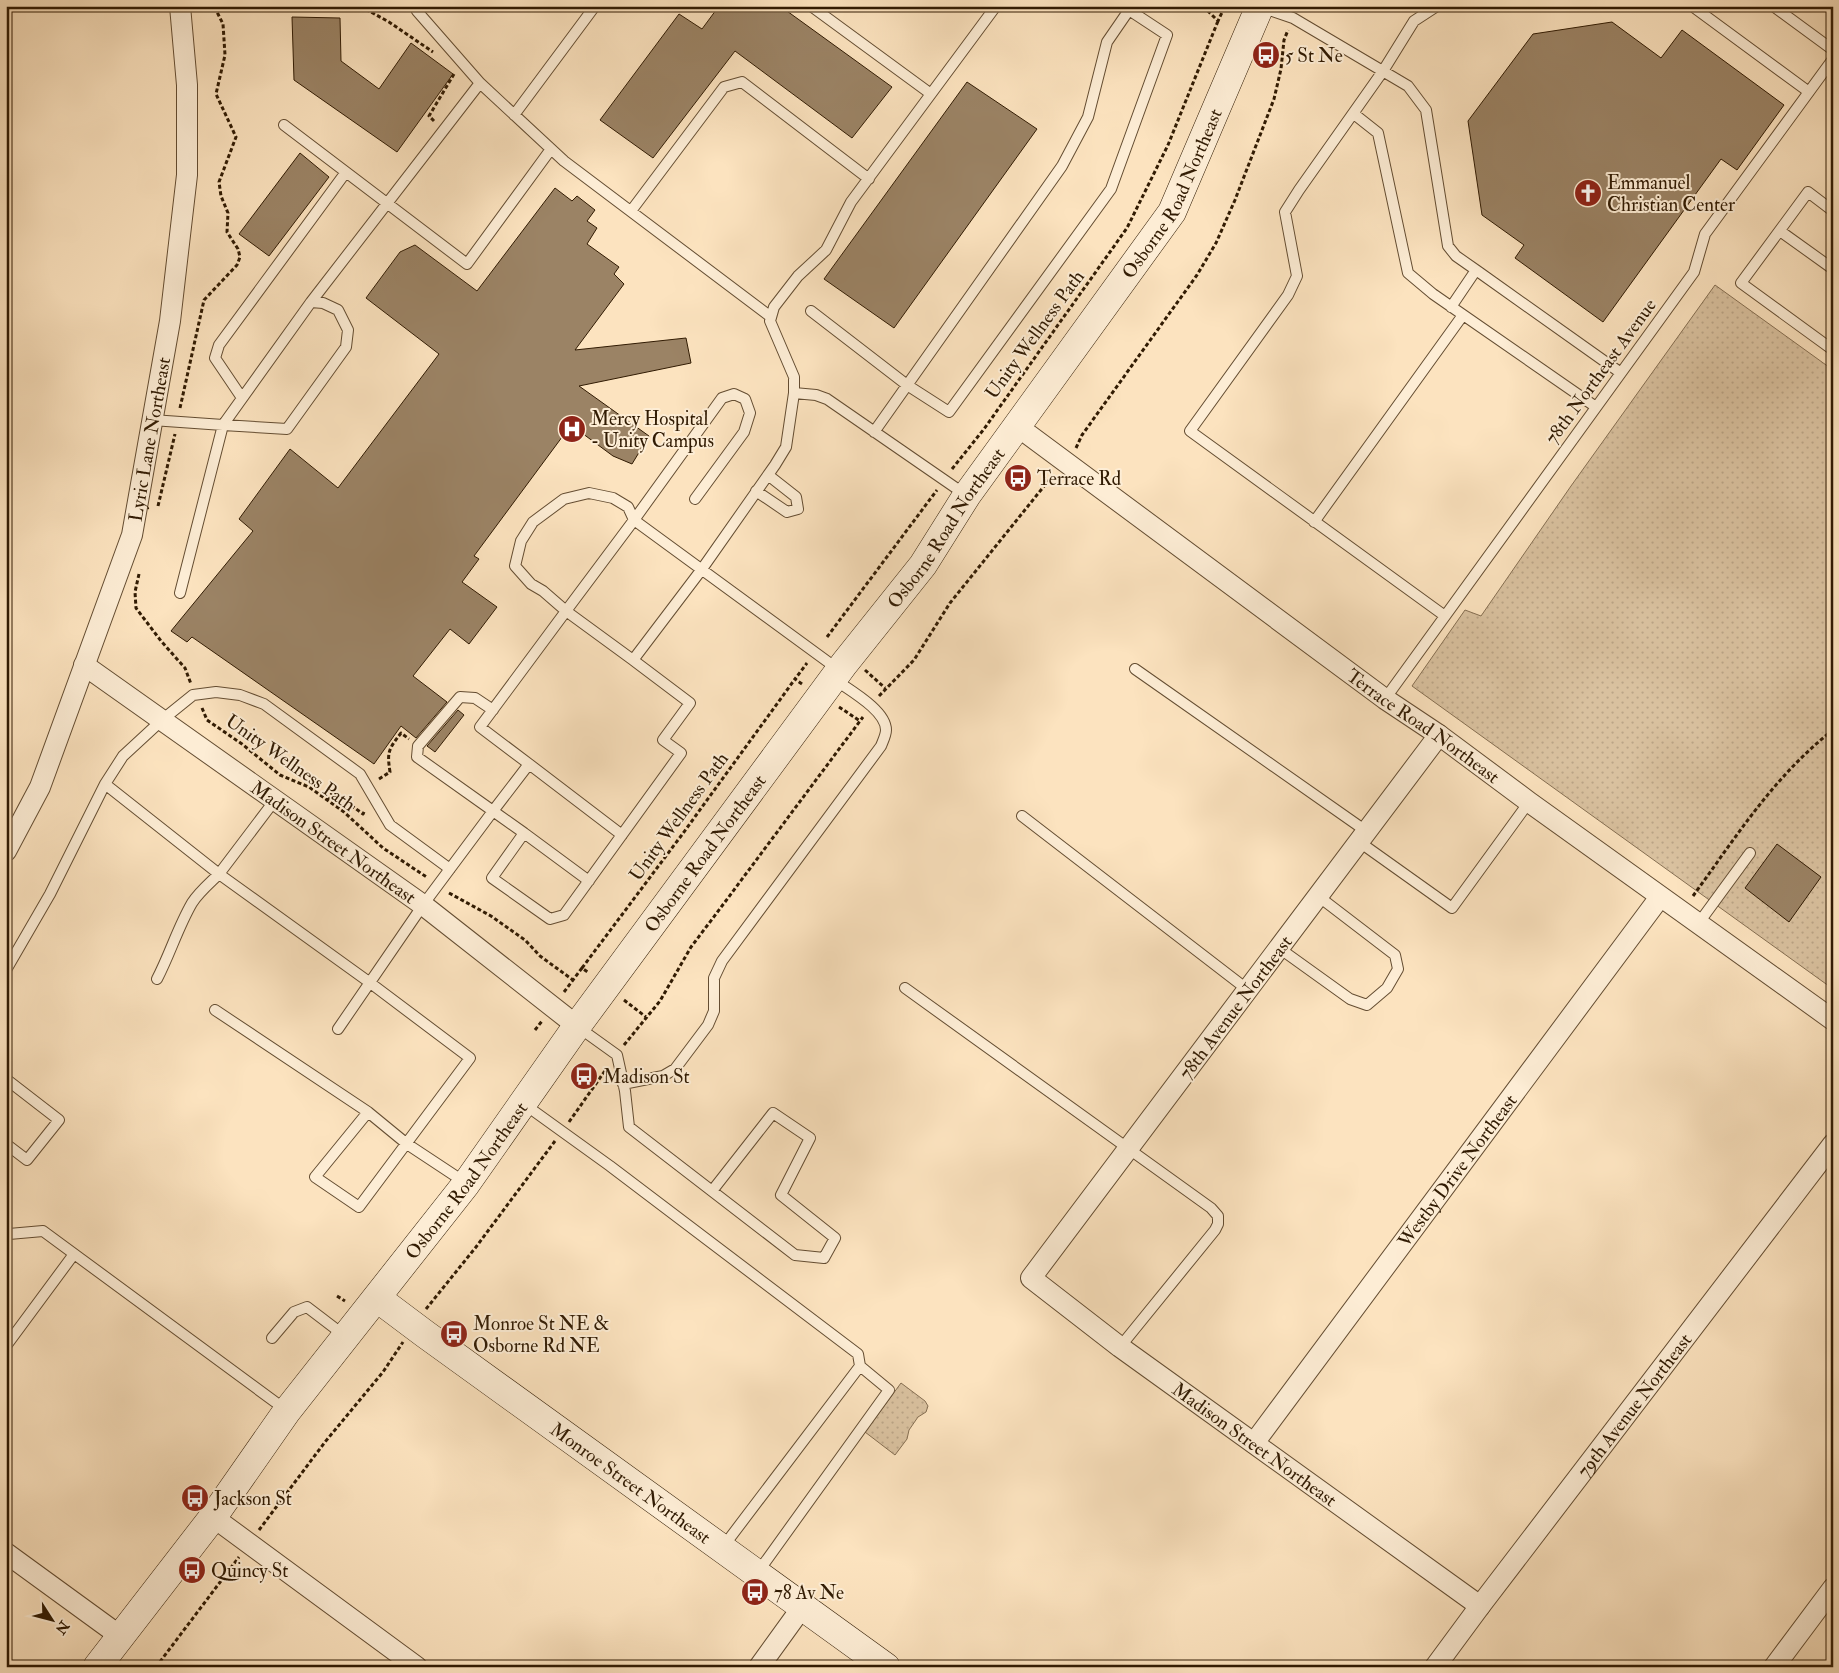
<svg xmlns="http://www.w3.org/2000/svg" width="1839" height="1673" viewBox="0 0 1839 1673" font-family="'IM FELL Double Pica',serif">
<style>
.park{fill:url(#park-dots);stroke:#856e51}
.building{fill:#9b8365;stroke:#311b03}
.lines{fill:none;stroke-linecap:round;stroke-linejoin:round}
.lane-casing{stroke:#644d32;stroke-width:12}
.street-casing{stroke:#644d32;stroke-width:22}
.secondary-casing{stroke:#311b03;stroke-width:29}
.path{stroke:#311b03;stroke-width:3;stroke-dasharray:4 2.5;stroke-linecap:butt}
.lane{stroke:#fdedd5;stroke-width:10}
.street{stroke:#fdedd5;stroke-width:20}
.secondary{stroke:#fdedd5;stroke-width:28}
.labels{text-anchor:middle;stroke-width:4;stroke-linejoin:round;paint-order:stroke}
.poi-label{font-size:19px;fill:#311b03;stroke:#fdedd5;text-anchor:start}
.street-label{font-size:19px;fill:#311b03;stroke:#fdedd5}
</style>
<defs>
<pattern id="park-dots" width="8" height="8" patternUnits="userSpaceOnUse" patternTransform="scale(1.25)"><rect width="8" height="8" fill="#d9c19f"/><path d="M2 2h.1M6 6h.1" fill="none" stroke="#bba587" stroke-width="1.8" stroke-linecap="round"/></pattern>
</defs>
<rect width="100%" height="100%" fill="#fce3bf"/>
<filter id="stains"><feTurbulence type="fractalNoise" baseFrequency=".004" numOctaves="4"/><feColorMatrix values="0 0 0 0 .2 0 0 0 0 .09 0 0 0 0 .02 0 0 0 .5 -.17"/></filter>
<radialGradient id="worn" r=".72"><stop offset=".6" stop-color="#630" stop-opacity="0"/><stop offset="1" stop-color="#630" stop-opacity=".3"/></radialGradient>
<path class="park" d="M1715 285 1833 370V989L1412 686 1465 610 1481 616 1571 486Z
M901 1383 925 1401 928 1406 926 1412 918 1417 909 1430 907 1439 895 1455 865 1432Z"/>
<path class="building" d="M719 6H780L892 87 852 138 735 51 653 158 600 120 679 14 702 29Z
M292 17 340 18 341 61 379 89 411 43 453 74 397 152 294 80Z
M1612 22 1661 58 1682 30 1784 105 1737 170 1721 159 1603 322 1515 258 1524 245 1482 215 1468 121 1533 34Z
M967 82 1037 129 894 328 824 279Z
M300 153 329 177 269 256 239 234Z
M555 188 572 201 577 196 595 210 587 221 597 228 587 244 619 267 614 274 624 284 575 350 686 338 691 363 579 386 649 436 632 464 613 456 571 425 474 556 479 559 462 582 497 607 469 644 450 629 413 676 447 702 416 738 401 726 374 764 192 637 187 642 171 631 253 531 239 519 290 449 338 488 439 354 366 298 400 252 415 245 477 291Z
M458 710 464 715 435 752 427 746Z
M1777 844 1821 877 1789 922 1745 888Z"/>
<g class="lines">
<g class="lane-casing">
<path id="lane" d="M421 6 417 11 480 83
M811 6 931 94
M1437 6 1414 21 1383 71 1299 190 1285 212 1297 276 1288 295 1190 431 1445 616
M1692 6 1809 92
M1773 6 1833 50
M1261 7 1293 18 1408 86 1426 110 1448 246 1456 256 1476 270 1451 307
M1354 114 1378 133 1408 273 1433 294 1596 407
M514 115 595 6
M284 125 467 264 551 149
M631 211 724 87 742 82 869 179
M1833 211 1808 192 1741 283 1833 350
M1780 231 1833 269
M1476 270 1621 373
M311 302 480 83 564 161 771 317
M311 302 323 303 338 310 348 330 346 347 287 429 223 425Z
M811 311 907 385 949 412 1111 189 1167 35 1129 10
M794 393 816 395 827 399 966 495
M242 398 215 358 219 345 346 172
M152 420 223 425 180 593
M874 432 1062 166 1088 117 1107 42 1129 10 1124 6
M756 491 787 512 798 509 796 497 768 475
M695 499 744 432 750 413 745 399 734 394 722 398 634 520 566 611 543 591 531 584 515 566 521 541 533 522 564 499 589 493 613 498 628 507 634 520 839 670
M1314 522 1463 315
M633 660 566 611 480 727 529 764 493 811 524 833 492 878 550 919 564 915 681 753 663 740 690 703 633 660 702 569 775 465 786 447 794 393V377L770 321 774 307 798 276 826 250 851 202 996 6
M1135 669 1366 831
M1385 699 1694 272 1705 234 1833 59
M529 764 622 835
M105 784 219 874 275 800
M1022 816 1248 990
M524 833 589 881
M1358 841 1452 908 1529 802
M1698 924 1750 853
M1279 948 1350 999 1367 1005 1387 988 1398 969 1395 955 1318 896
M6 970 50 894 105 784 123 756 162 720 193 695 216 692 240 695 264 704 360 774 390 825 450 869
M157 979C170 954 178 927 192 903 199 892 210 883 219 874L369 982 470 1058 359 1207 315 1177 368 1112
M905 988 1211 1208 1218 1216V1224L1215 1230 1120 1347
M215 1010 368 1112 407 1144 466 1183
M578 1027 617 1055 625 1091 629 1127 795 1255 824 1258 835 1238 781 1195 810 1138 773 1113 712 1191
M338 1029 423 905 493 811 417 757 418 746 460 697 475 698 493 710
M6 1079 59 1120 27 1160 6 1144
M623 1084 663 1076 675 1069 708 1025 714 1011V978L722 961 881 746C883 741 886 735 886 730 886 710 849 690 834 679
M524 1104 610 1166 858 1354 860 1366 889 1390 758 1572
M6 1232 9 1234 43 1231 286 1410
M272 1338 294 1312 307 1307 345 1336
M6 1346 74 1254
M723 1547 860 1366"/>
</g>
<g class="street-casing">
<g id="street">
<path id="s1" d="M1017 426 1385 699 1439 735 1529 802 1833 1020"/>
<path id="s2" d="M84 665 423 905 577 1026"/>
<path id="s3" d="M1439 735 1031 1278 1120 1347 1480 1606"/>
<path id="s4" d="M6 851 40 787 132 535 170 321 187 175V85L180 6"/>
<path id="s5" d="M1254 1443 1660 897"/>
<path d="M213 1517 417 1667"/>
<path d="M6 1553 120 1636"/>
<path d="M759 1667 803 1606"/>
<path id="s6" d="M1435 1667 1480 1606 1833 1144"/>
<path d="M1774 1667 1833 1588"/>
</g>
</g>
<g class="secondary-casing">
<g id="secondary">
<path id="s7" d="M377 1298 425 1334 886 1667"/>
<path id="s8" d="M97 1667 213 1517 287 1411 466 1184 577 1026 844 664 923 565 967 495 1172 212 1260 6"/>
</g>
</g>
<path class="path" d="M360 6 389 22 433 52
M1203 6 1218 21 1225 6
M434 121 429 116 454 74
M180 408 204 300 237 265 240 257 238 249 227 232 228 213 221 196 219 182 236 137 216 94 225 55 223 24 214 6
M1076 448 1082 435 1197 275 1216 243 1235 200 1274 99 1281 69 1284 40 1288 30
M952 469 984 429 1127 228 1168 145 1218 21
M158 506 175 434
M139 574 135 592 136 608 161 641 185 668 191 684
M827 637 937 490
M865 670 885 688
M802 684 795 679 807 663
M879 696 914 660 950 603 1053 475
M839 707 860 721
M202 708 207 720 242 744 280 775 309 787 344 812 383 848 428 878
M379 779 390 772C387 752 388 750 401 733L409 739
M327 800 333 792 363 814 365 810
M449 893 491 916 525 940 540 956 573 980
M1693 896C1736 837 1774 776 1833 730
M582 968 681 836 795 679
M564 992 582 968 589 973
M624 1000 646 1017
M535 1030 542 1021
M624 1045 660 1001 691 947 716 914 863 717
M569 1122 607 1068
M337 1296 345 1301
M426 1309 476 1247 555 1141
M259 1530 325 1442 383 1372 403 1342
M156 1667 239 1557"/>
<use href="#lane" class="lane"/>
<use href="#street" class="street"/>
<use href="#secondary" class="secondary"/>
</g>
<defs>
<g id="bus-disc" transform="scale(1.4375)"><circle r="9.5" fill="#8f2418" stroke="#fdedd5"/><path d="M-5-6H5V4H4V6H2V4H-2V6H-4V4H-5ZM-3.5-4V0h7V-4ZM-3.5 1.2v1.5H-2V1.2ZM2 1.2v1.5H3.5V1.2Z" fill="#fff"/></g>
<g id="church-disc" transform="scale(1.4375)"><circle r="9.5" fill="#8f2418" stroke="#fdedd5"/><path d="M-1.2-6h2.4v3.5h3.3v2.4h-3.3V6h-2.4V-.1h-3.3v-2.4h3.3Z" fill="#fff"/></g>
<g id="hospital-disc" transform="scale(1.4375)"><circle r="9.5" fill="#8f2418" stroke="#fdedd5"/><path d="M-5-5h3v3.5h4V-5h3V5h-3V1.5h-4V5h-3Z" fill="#fff"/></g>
</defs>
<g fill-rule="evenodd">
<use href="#bus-disc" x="1266" y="55"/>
<use href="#church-disc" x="1588" y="193"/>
<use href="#hospital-disc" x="572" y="429"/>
<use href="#bus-disc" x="1018" y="478"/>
<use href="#bus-disc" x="584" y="1076"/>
<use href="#bus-disc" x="454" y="1334"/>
<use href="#bus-disc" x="195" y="1498"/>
<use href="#bus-disc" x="192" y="1570"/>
<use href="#bus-disc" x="755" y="1592"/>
</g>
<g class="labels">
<g class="poi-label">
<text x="1285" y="62">5 St Ne</text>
<text x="1607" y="189">Emmanuel<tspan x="1607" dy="22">Christian Center</tspan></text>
<text x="591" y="425">Mercy Hospital<tspan x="591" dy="22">- Unity Campus</tspan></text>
<text x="1037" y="485">Terrace Rd</text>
<text x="603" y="1083">Madison St</text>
<text x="473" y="1330">Monroe St NE &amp;<tspan x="473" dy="22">Osborne Rd NE</tspan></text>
<text x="214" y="1505">Jackson St</text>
<text x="211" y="1577">Quincy St</text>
<text x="774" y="1599">78 Av Ne</text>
</g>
<g class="street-label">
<text dy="7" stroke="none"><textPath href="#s8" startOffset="1826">Osborne Road Northeast</textPath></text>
<text transform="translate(1034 334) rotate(-54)" y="7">Unity Wellness Path</text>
<text transform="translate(1600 371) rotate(-54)" y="7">78th Northeast Avenue</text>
<text dy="7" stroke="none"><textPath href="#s4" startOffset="438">Lyric Lane Northeast</textPath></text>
<text dy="7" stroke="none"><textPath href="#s8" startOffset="1421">Osborne Road Northeast</textPath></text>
<text dy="7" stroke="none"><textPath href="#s1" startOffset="505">Terrace Road Northeast</textPath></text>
<text transform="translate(291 762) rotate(35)" y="7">Unity Wellness Path</text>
<text transform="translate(678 816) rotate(-54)" y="7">Unity Wellness Path</text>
<text dy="7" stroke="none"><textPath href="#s2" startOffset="306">Madison Street Northeast</textPath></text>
<text dy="7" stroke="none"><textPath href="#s8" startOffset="1016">Osborne Road Northeast</textPath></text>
<text transform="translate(1235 1007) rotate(-53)" y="7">78th Avenue Northeast</text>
<text dy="7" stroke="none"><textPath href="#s5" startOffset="340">Westby Drive Northeast</textPath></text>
<text dy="7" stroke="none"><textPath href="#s8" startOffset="611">Osborne Road Northeast</textPath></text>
<text dy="7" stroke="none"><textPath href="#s6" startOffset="329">79th Avenue Northeast</textPath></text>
<text dy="7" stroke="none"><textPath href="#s3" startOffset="958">Madison Street Northeast</textPath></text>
<text dy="7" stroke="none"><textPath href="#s7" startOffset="314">Monroe Street Northeast</textPath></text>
</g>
</g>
<rect width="1839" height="1673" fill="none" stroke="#fce3bf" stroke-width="25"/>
<rect x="8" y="8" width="1824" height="1658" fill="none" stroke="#311b03" stroke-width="2.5"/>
<rect x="12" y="12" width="1814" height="1648" fill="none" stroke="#311b03"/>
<g transform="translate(52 1620) rotate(126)" stroke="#fdedd5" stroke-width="4" paint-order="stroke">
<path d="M0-4L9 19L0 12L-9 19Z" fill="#311b03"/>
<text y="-8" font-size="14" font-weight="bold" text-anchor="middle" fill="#311b03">N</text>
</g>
<rect width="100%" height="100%" filter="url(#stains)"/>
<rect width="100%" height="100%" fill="url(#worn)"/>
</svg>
